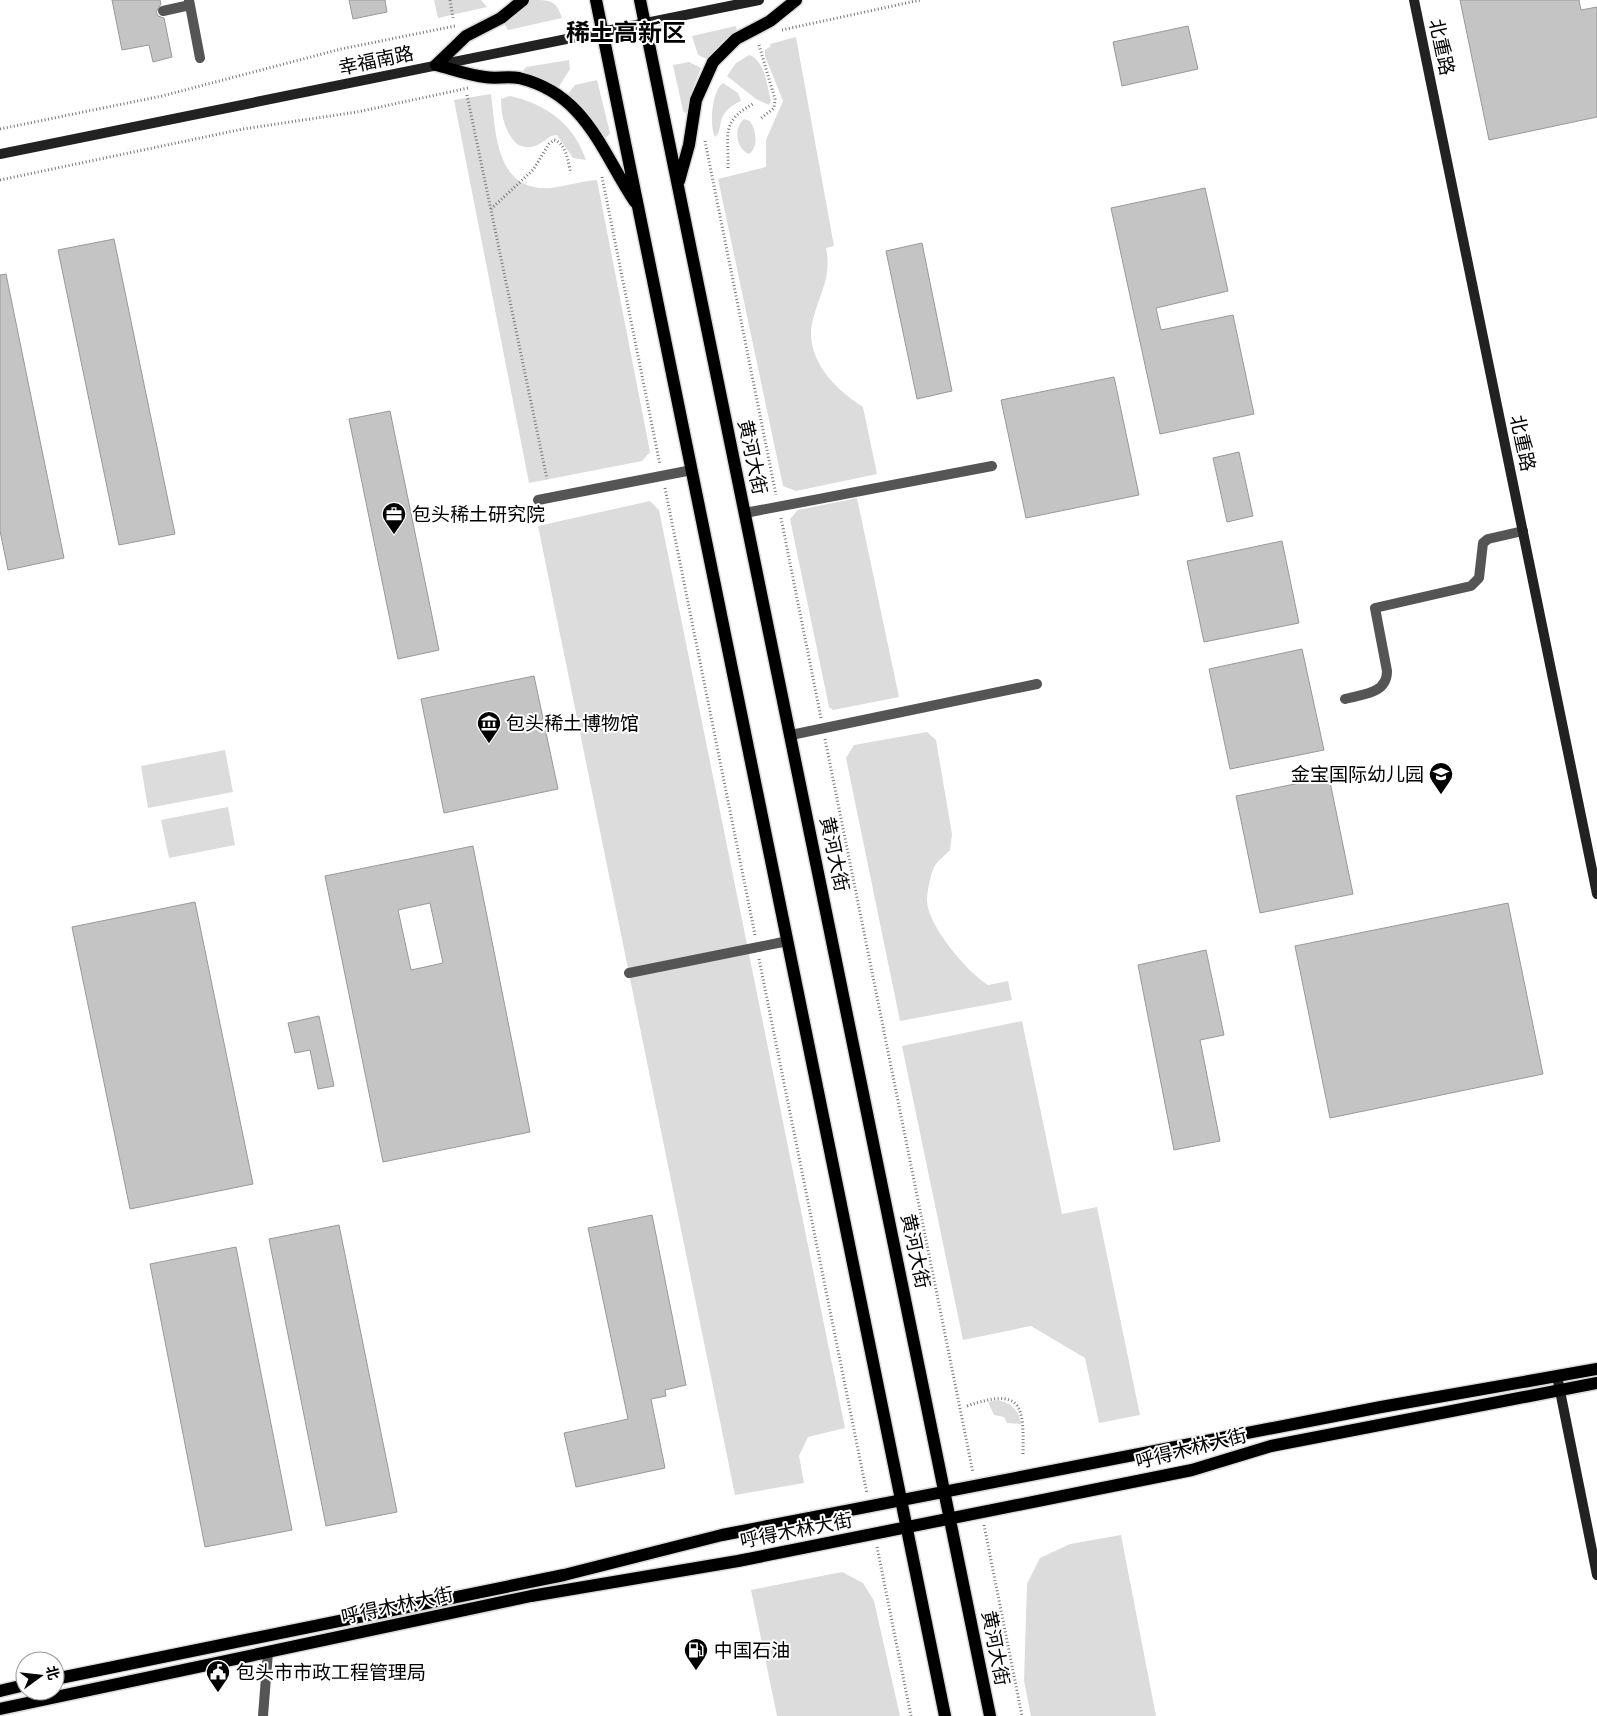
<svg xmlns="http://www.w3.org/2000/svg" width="1597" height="1716" viewBox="0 0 1597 1716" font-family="Karla,'Noto Sans SC',sans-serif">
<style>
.green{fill:#dcdcdc}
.building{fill:#c4c4c4;stroke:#999;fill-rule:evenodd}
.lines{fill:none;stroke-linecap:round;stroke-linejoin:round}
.primary-casing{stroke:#dbdbdb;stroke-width:15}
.path{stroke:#777;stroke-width:3;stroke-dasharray:1 2.5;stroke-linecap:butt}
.lane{stroke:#555;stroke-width:10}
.secondary{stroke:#222;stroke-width:10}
.primary{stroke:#000;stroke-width:12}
.labels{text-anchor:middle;stroke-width:4;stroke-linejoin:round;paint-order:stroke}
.street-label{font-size:19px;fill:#000;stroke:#fff}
.poi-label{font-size:19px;fill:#000;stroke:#fff;text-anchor:start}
.district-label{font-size:24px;font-weight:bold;fill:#000;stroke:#fff}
</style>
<rect width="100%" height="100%" fill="#fff"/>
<path class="green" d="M434 0H481L487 7 438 18Z
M529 0C551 0 556 0 562 18L508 30 504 23Z
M736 26 737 31 722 42 707 59 698 55 692 36Z
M796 37 834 246 826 248C832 276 820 293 813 319 803 357 834 389 863 407L877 474 796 491 783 486 718 179 766 167V140L783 101 765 56V50L771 46 770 44Z
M749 55C765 60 767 86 771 101L769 105 756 99 727 76 736 63Z
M569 60 570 69 558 88 523 71 526 67Z
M689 62 701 68 693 88 688 111 685 113 683 111 673 65Z
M597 80 610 133 606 138 584 109 568 94 575 85Z
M723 83 738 93 741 101C713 113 725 130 715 137 709 126 712 90 723 83Z
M491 94C496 132 495 192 551 188 567 186 581 181 597 180L650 452 642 461 529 483 454 100Z
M510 96C546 104 574 124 586 160L573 158 557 135 551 136C540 144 531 152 517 144 505 133 501 115 501 99Z
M744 119 750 121C756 130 759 147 749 154 736 149 733 128 744 119Z
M857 498 899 697 833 710 829 707 790 519 798 510Z
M650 501 659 510 845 1428 808 1437 799 1456 804 1483 735 1495 538 526Z
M927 732 936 740 952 834 950 850C946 854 940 859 936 864 931 870 927 893 927 901 928 926 967 972 988 985L1008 981 1012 1000 900 1021 846 758 854 745Z
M225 750 233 792 148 808 141 766Z
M228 807 235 845 169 858 161 820Z
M1022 1021 1062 1214 1097 1207 1140 1415 1099 1423 1085 1358 1031 1326 963 1340 902 1046Z
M998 1400C1011 1403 1019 1410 1021 1424L1007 1423 1004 1417 994 1415 988 1402Z
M1121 1535 1156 1716H1031L1024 1681 1027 1584 1040 1558 1070 1544Z
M842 1572 863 1583 874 1601 900 1716H777L751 1590Z"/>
<path class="building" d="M112 0H160L161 4 156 12 158 16 164 18 172 57 153 62 149 45 122 50Z
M349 0H385L387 12 353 19Z
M1460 0H1579L1581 10 1597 7V117L1489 140Z
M1188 26 1198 69 1122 86 1113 42Z
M1205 188 1228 291 1156 308 1161 330 1233 315 1254 414 1160 434 1111 208Z
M114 239 175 534 119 545 58 250Z
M922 243 952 391 917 399 886 251Z
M6 274 64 558 8 570 0 531V275Z
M1114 377 1139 495 1026 518 1001 400Z
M390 411 439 650 398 659 349 419Z
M1239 452 1253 516 1227 522 1213 458Z
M1282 541 1299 623 1204 642 1187 561Z
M1302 649 1324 750 1230 769 1209 669Z
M534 676 558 789 444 813 421 699Z
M1329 777 1353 894 1260 913 1236 796Z
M473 846 530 1132 383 1162 325 876ZM430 903 443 963 411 970 398 910Z
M195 902 253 1184 130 1209 72 927Z
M1508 903 1543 1074 1330 1118 1295 946Z
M1206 950 1224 1035 1200 1040 1220 1141 1174 1150 1138 965Z
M319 1016 334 1086 318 1089 310 1050 295 1053 288 1023Z
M652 1215 686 1385 665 1390 666 1396 651 1399 665 1468 576 1487 564 1433 628 1419 588 1228Z
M339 1225 397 1512 326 1526 269 1239Z
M236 1247 292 1530 205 1547 150 1264Z"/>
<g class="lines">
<g class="primary-casing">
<path id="primary" d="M596 0 945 1716
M640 0 990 1716
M436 65C452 69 468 75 485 77 496 79 507 76 519 78 586 94 601 151 635 202
M436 65 466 36 501 18 523 0
M679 181 689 145 696 100 713 62 736 39 770 21 796 0
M55 1679 564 1575 722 1535 1381 1407 1597 1369
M0 1691 25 1685
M0 1709 531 1596 738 1561 1192 1470 1271 1446 1597 1383"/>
</g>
<path class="path" d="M450 0 453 18
M782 30 920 0
M759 45 775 99 774 108 760 119
M467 95 547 479
M0 129 162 96 341 49 455 26
M705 141 776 495
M728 168C729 134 720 122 753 104
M602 177 660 465
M0 180 243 129 357 112 468 88
M491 209 533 170 549 144 554 140C566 143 568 162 571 173
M665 488 755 935
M781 518 821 718
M825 739 973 1473
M759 959 867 1494
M967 1406C1022 1387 1024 1405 1023 1454
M984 1525 1022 1716
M877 1547 911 1716"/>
<path class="lane" d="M189 0 200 58
M163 11 190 5
M538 500 692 470
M745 513 992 466
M1345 699C1363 694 1387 694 1387 671L1375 608 1471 586 1479 578 1483 543 1488 539 1523 531
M791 735 1037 684
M629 973 788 941
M263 1716 268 1652"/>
<path class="secondary" d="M1414 0 1597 894
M0 154 759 0
M1557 1376 1597 1575"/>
<use href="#primary" class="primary"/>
</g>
<defs>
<g id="office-pin" transform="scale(1.25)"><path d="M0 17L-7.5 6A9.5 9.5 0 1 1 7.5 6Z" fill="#000" stroke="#fff"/><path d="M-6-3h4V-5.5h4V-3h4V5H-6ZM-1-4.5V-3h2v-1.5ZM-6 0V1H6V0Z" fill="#fff"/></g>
<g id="museum-pin" transform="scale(1.25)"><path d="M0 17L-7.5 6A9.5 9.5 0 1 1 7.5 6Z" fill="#000" stroke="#fff"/><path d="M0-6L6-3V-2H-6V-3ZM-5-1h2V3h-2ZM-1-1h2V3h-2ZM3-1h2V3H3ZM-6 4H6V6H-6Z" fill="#fff"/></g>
<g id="school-pin" transform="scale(1.25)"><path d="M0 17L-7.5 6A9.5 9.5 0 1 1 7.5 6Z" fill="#000" stroke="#fff"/><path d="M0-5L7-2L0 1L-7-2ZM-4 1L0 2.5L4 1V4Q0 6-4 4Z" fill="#fff"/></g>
<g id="fuel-pin" transform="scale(1.25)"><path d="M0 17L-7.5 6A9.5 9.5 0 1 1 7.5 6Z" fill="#000" stroke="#fff"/><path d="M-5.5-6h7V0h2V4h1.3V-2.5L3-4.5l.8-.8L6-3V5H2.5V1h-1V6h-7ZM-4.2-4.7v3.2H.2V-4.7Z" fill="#fff"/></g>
<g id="civic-pin" transform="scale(1.25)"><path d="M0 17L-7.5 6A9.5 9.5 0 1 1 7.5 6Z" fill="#000" stroke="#fff"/><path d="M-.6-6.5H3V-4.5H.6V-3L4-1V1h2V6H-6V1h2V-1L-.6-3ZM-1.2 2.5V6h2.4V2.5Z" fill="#fff"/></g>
</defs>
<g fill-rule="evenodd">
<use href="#office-pin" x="394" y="514"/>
<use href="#museum-pin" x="489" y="723"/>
<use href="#school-pin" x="1441" y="774"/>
<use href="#fuel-pin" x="696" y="1650"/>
<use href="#civic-pin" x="218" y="1672"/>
</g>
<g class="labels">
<g class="street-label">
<text transform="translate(1442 47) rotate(78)" y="7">北重路</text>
<text transform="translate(376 60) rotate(-12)" y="7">幸福南路</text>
<text transform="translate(1523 443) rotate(78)" y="7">北重路</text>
<text transform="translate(753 457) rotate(78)" y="7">黄河大街</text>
<text transform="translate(835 854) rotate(78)" y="7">黄河大街</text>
<text transform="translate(916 1251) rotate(78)" y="7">黄河大街</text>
<text transform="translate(1191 1448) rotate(-14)" y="7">呼得木林大街</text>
<text transform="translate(796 1530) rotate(-11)" y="7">呼得木林大街</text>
<text transform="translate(397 1605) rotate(-12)" y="7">呼得木林大街</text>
<text transform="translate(996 1648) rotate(79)" y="7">黄河大街</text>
</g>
<g class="poi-label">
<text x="412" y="521">包头稀土研究院</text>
<text x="506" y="730">包头稀土博物馆</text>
<text x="1424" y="781" text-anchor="end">金宝国际幼儿园</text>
<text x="714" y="1657">中国石油</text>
<text x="236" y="1679">包头市市政工程管理局</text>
</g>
<g class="district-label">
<text x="626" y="41">稀土高新区</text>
</g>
</g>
<g transform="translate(40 1676) rotate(75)"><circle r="24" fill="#ffffff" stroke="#999999"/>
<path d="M0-4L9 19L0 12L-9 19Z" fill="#000000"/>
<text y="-8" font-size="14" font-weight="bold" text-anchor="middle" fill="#000000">北</text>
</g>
</svg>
